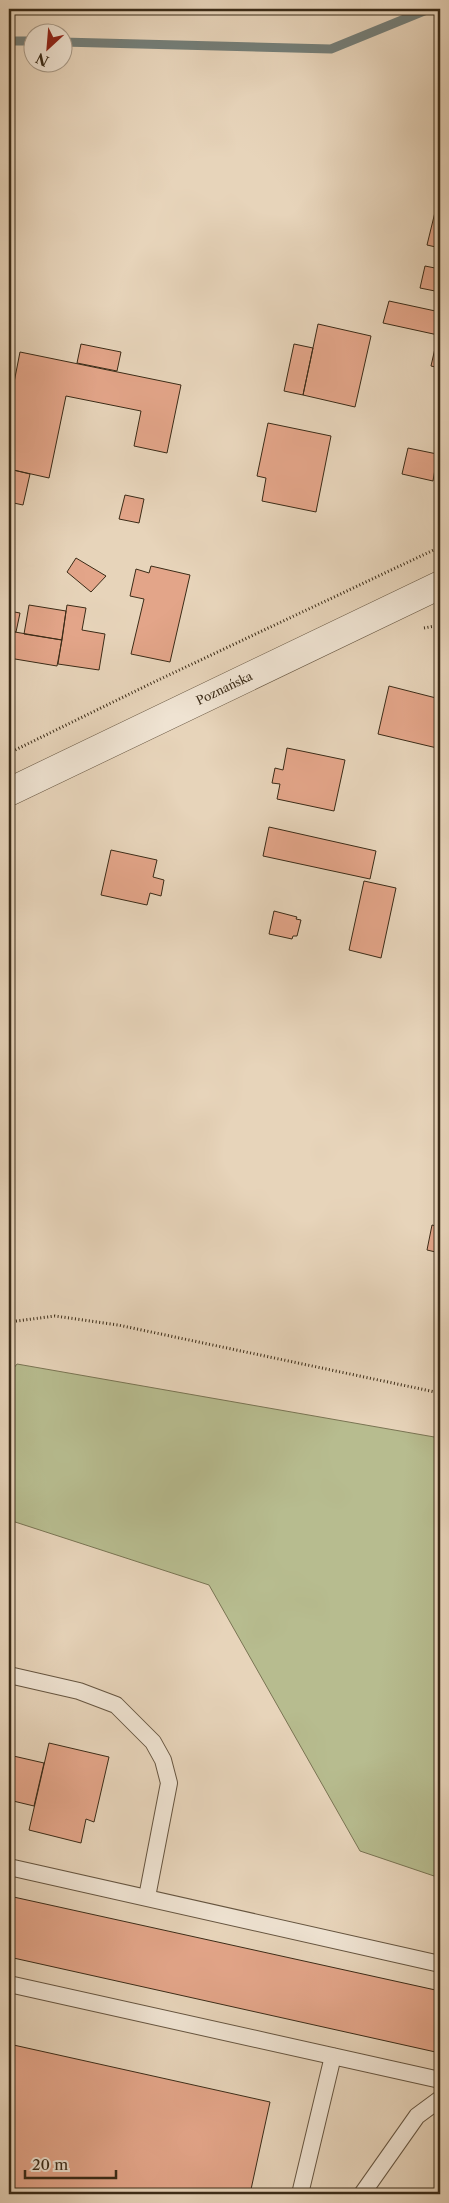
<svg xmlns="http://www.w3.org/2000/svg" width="449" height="2203" viewBox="0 0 449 2203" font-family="'Libre Caslon Text',serif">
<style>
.green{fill:#b7bc8f;stroke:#797453}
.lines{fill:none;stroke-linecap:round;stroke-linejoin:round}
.stream{stroke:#747e78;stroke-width:9}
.building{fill:#e3a589;stroke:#3b2b17}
.service-casing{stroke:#665540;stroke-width:18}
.tertiary-casing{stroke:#665540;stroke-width:29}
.path{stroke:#3b2b17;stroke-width:3;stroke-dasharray:1 2.5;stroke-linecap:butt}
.service{stroke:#efe3d2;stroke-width:16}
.tertiary{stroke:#efe3d2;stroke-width:28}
.labels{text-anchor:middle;stroke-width:4;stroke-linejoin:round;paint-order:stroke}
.street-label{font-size:12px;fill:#3b2b17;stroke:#efe3d2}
</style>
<rect width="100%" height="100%" fill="#e7d4ba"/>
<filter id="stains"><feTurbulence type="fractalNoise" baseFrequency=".004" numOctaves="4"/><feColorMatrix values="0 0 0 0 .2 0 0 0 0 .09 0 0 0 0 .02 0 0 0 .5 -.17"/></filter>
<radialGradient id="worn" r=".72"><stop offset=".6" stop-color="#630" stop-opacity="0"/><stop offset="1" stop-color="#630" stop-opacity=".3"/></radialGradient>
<path class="green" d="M17 1364 440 1438V1878L360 1851 209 1585 9 1520V1374Z"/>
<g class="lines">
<path class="stream" d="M9 41H32
M62 42 331 49 429 9"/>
</g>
<path class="building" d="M436 208 440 209V248L427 245Z
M425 266 440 269V292L420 288Z
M389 301 440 312 438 335 383 323Z
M318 324 371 336 355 407 303 395Z
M438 335H440V368L431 366Z
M81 344 121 352 117 371 77 363Z
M294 344 313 348 303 395 284 391Z
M20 352 181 385 167 453 134 446 141 411 66 396 49 478 9 469V408Z
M268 423 331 436 316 512 262 501 266 478 257 476Z
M439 447 440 470 435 469 433 481 402 474 408 448 437 454Z
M9 469 30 474 23 505 9 502Z
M125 495 144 499 139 523 119 519Z
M76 558 106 576 91 592 67 572Z
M151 566 190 575 170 662 131 654 144 599 130 596 136 569 149 573Z
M29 605 66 611 62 640 24 634Z
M67 605 86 608 82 630 105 634 99 670 58 664Z
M9 611 20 613 16 632 9 631Z
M9 631 62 640 57 666 9 658Z
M389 686 440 699V734L437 748 378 734Z
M287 748 345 760 334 811 277 799 280 784 272 783 275 768 283 770Z
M269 827 376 851 370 879 263 856Z
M111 850 157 860 153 877 164 880 161 896 150 893 147 905 101 895Z
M364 881 396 888 381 958 349 950Z
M274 911 297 917 296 919 301 920 297 936H293L292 939 269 934Z
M432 1225 440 1227V1253L427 1250Z
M49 1743 109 1757 94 1822 86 1819 81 1843 29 1830Z
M9 1755 44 1763 34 1806 9 1800Z
M9 1896 440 1991V2053L9 1957Z
M9 2044 270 2102 250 2194H9Z"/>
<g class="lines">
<g class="service-casing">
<path id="service" d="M9 1675 79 1691 116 1705 153 1742 163 1760 169 1783 147 1897
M9 1867 440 1964
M9 1984 440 2080
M300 2194 333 2056
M362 2194 417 2116 440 2099"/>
</g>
<g class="tertiary-casing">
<g id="tertiary">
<path id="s1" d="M9 792 440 585"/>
</g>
</g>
<path class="path" d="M424 628 440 625
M9 753 154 682 440 547
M9 1322 55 1316 118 1325 440 1393"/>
<use href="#service" class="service"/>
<use href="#tertiary" class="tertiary"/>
</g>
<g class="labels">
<g class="street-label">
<text dy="4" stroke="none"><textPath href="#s1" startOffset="239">Poznańska</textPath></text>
</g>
</g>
<rect width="449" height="2203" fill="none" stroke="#e7d4ba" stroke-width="30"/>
<rect x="10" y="10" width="429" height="2183" fill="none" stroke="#3b2b17" stroke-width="2.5"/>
<rect x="15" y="15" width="419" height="2173" fill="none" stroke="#3b2b17"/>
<g transform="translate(48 48) rotate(206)"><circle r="24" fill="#efe3d2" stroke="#a79987"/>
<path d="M0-4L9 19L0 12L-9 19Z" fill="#8f2418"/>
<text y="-8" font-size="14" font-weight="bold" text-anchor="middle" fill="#3b2b17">N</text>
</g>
<path d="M25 2170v8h91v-8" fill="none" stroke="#3b2b17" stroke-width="2.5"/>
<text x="32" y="2170" font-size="15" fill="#3b2b17" stroke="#efe3d2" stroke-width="4" paint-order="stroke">20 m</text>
<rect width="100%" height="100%" filter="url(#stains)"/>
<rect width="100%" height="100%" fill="url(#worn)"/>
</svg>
